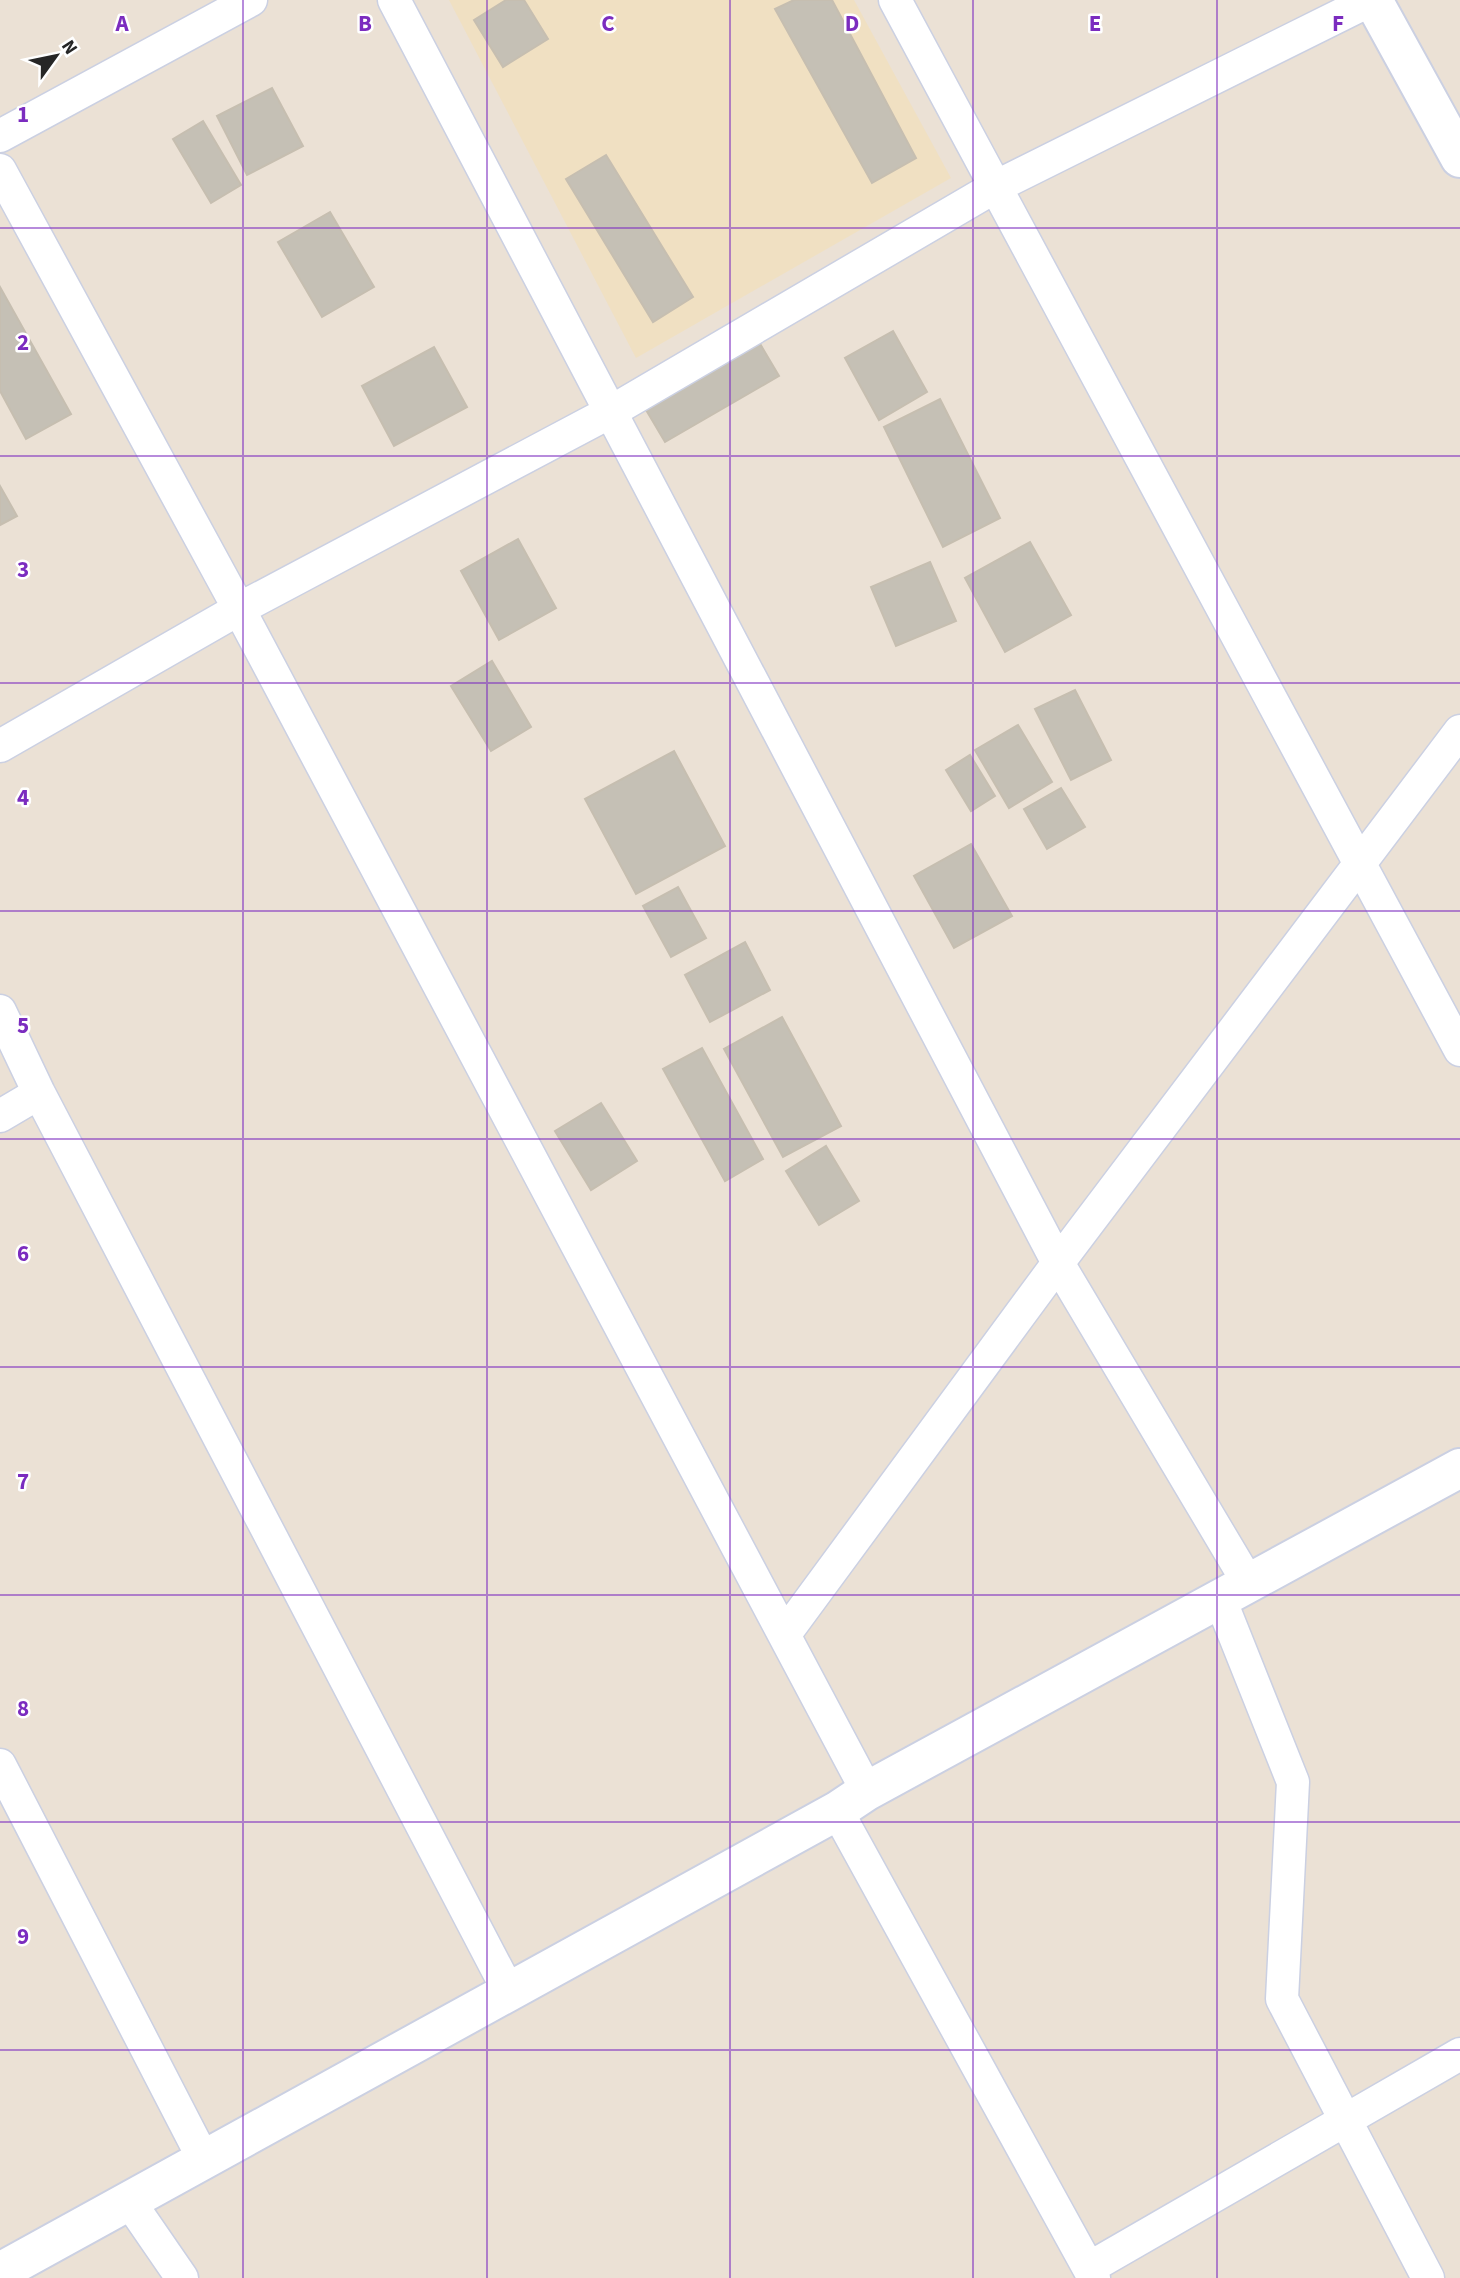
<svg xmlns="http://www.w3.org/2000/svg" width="1460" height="2278" viewBox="0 0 1460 2278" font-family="'Source Sans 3',sans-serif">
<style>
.education{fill:#f0e0c2}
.building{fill:#c5c0b5;stroke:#c6beb0;stroke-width:2}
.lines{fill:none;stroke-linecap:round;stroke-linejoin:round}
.street-casing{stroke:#cbd0e2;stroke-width:35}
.secondary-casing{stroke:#cbd0e2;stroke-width:42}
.street{stroke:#fff;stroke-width:32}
.secondary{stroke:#fff;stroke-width:38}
.grid{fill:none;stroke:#7b2cbf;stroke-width:2;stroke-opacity:0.55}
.grid-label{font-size:23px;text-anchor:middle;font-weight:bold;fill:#7b2cbf;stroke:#fff;stroke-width:5;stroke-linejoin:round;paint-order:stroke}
</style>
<rect width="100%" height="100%" fill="#ebe1d5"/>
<path class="education" d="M449 0H854L951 178 636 358Z"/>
<path class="building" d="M506 0H524L548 39 503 67 474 20Z
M794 0H832L916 158 872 183 775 9Z
M272 88 303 146 247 175 217 116Z
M203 121 241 185 211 203 173 139Z
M606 155 693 297 653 322 566 179Z
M330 212 374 287 322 317 278 242Z
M0 287 71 414 26 439 0 391Z
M893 331 927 392 879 420 845 358Z
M756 337 779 376 665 442 642 403Z
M434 347 467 407 394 446 362 386Z
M940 399 1000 518 943 547 884 427Z
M0 486 17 516 0 525Z
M518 539 556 608 499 640 461 571Z
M1030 542 1071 615 1005 652 965 578Z
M930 562 956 621 896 646 871 587Z
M492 661 531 727 491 751 451 686Z
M1075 690 1111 760 1071 780 1035 709Z
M1018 725 1052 782 1009 808 975 750Z
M674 751 725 846 636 894 585 799Z
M970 755 995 796 971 811 946 770Z
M1061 788 1085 827 1047 849 1024 809Z
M971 844 1012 916 954 948 914 876Z
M678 887 706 938 671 957 643 906Z
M745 942 770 990 710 1022 685 975Z
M782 1017 841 1126 783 1157 724 1049Z
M702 1048 763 1159 725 1181 663 1069Z
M601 1103 637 1161 591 1190 555 1131Z
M826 1146 859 1201 819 1225 786 1171Z"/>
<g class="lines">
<g class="street-casing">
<path id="street" d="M394 0 1058 1263 1249 1584
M895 0 1460 1050
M0 136 251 0
M0 170 239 609 867 1791
M0 746 239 609 612 411 995 187 1371 0
M0 1011 39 1093 509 1992
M0 1116 39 1093
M1220 1599 1293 1782 1282 1999 1428 2278
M785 1634 1058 1263 1460 731
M0 1765 204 2160
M837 1811 1094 2278
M129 2201 182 2278
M1089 2268 1460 2054"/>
</g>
<g class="secondary-casing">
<path id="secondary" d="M1373 0 1460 158
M0 2272 837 1811 867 1791 1460 1468"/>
</g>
<use href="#street" class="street"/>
<use href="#secondary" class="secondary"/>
</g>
<path class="grid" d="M243 0V2278M487 0V2278M730 0V2278M973 0V2278M1217 0V2278M0 228H1460M0 456H1460M0 683H1460M0 911H1460M0 1139H1460M0 1367H1460M0 1595H1460M0 1822H1460M0 2050H1460"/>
<g class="grid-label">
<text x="122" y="31">A</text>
<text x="365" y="31">B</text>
<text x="608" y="31">C</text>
<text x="852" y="31">D</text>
<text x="1095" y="31">E</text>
<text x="1338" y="31">F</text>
<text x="23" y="122">1</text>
<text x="23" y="350">2</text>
<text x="23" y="577">3</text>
<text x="23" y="805">4</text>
<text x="23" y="1033">5</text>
<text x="23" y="1261">6</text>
<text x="23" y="1489">7</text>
<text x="23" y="1716">8</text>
<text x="23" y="1944">9</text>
</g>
<g transform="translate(56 56) rotate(57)" stroke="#ffffff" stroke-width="5" paint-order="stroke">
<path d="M0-5L12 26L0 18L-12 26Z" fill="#262626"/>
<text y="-10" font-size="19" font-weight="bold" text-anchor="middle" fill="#262626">N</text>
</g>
</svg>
